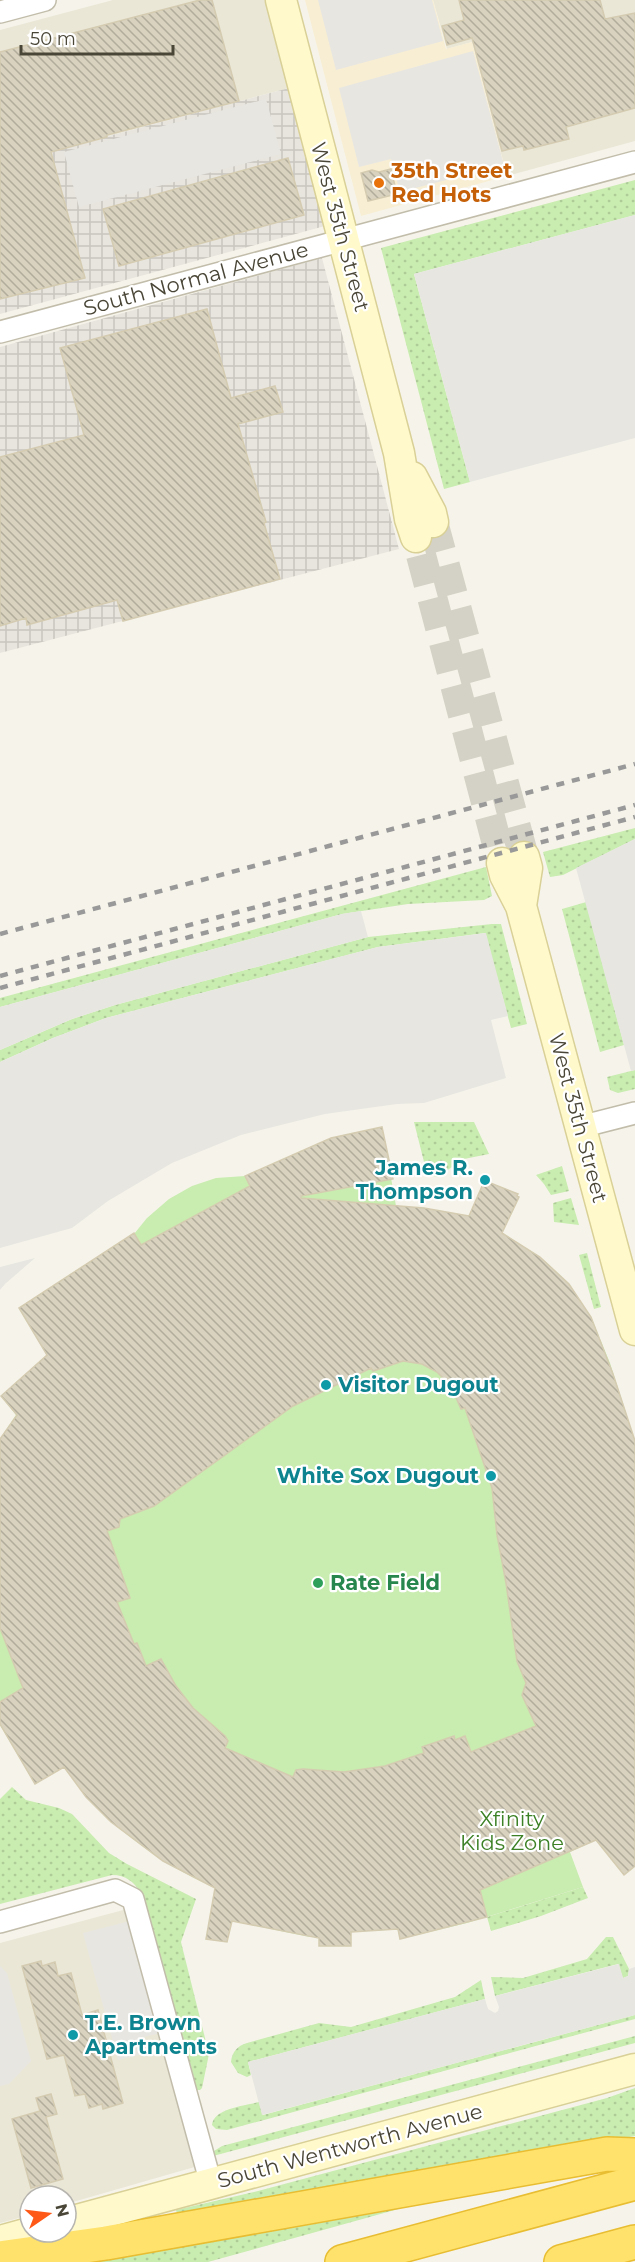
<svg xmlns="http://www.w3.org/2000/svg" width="635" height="2262" viewBox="0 0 635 2262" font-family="Montserrat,sans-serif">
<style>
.residential{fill:#eae7d7}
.commercial{fill:#f8eed4}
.industrial{fill:url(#industrial-grid)}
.green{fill:url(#green-dots)}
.pitch{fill:#c9ecb0}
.parking{fill:#e7e6e1}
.building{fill:url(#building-back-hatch);stroke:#d4cbb1;stroke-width:1.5;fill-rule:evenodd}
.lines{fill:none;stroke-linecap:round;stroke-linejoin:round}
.secondary-tunnel{stroke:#d4d1c6;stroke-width:30;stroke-dasharray:30 15;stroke-linecap:butt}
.street-casing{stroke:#c2bdab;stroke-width:24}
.secondary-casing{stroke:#d9d097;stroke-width:33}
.highway-casing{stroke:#e8bd32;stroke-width:36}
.street{stroke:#fff;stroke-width:21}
.secondary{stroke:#fff9cb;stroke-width:30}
.highway{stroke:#ffe26c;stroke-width:33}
.rail{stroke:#999;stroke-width:4.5;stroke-dasharray:8 8;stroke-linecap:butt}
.food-dot{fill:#e8710a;stroke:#fff;stroke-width:2}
.culture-dot{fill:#0f9aa8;stroke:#fff;stroke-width:2}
.leisure-dot{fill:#2e9e5b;stroke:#fff;stroke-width:2}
.labels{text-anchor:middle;stroke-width:4.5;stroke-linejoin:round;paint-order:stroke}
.food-label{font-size:21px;font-weight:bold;fill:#c56008;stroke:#fff;text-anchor:start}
.street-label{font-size:21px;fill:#4a4637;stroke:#fff}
.culture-label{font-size:21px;font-weight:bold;fill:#0d838f;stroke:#fff;text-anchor:end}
.leisure-label{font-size:21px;font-weight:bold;fill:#27864d;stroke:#fff;text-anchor:start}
.park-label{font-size:21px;fill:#3c8125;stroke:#fff}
</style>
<defs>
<pattern id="industrial-grid" width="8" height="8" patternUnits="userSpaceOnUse" patternTransform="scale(1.5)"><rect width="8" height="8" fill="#e8e5de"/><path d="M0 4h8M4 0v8" fill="none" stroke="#c8c6bf"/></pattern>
<pattern id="green-dots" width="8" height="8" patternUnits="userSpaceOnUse" patternTransform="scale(1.5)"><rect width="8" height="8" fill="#c9ecb0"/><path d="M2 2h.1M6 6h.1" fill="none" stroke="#aecc98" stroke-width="1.8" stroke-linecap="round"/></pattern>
<pattern id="building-back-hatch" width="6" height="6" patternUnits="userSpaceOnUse" patternTransform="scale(1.5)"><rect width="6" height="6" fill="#d8d2be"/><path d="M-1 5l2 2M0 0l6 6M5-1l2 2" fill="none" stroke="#b1ac9b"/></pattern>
</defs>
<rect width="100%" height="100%" fill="#f6f4ea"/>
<path class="residential" d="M113 0H265L289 88 0 165V30Z
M433 0H635V141L507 176 472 42 447 49Z
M127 1909 198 2166 66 2204V2196H30V2215L0 2223V1943Z"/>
<path class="commercial" d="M305 0H433L446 49 472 42 507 176 361 216Z"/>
<path class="industrial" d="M289 88 325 226 0 314V165Z
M322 258 399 549 0 653V347Z"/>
<path class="green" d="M635 180V215L414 274 470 482 444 489 381 248Z
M635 828V839L563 875 550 877 543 852Z
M486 867 492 896 484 900 408 904 342 914 0 1007V998Z
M635 888 590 916 624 1045 600 1052 562 909Z
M492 924H501L527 1024 511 1028 485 933 378 947 106 1018 53 1038 0 1062V1050L72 1019 115 1005 368 937Z
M635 1070V1089L618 1093 610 1090 607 1077Z
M414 1122H474L489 1154 464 1159 437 1177 427 1174Z
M562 1166 569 1191 551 1195 544 1184 536 1175Z
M571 1198 579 1225 554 1222 553 1203Z
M587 1253 601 1307 594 1309 579 1255Z
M12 1787 26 1800 59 1808 72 1814 109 1853 127 1864 196 1899 181 1942 209 2054 202 2088 200 2090H197L194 2085 141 1893C134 1882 126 1875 112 1875L0 1904V1799Z
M583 1887 588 1898 541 1916 491 1931 487 1917Z
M606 1937H613L629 1969 628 1976 623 1978 618 1964 495 1996 491 1977 523 1978 587 1959Z
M481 1980 485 1999 248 2062 251 2075 247 2077 238 2073 231 2062C232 2052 237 2046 247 2043L319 2023 351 2027 455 1997Z
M635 2015V2019L227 2130 216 2129 212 2125C214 2108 245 2106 259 2102L263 2115Z
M635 2036V2043L213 2156 214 2151 222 2146Z
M635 2088V2136L178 2217 176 2210 258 2191 607 2098Z
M400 2201 402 2208 208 2262H69Z"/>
<path class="pitch" d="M382 1127 396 1206 424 1208 478 1219 484 1205 475 1202 483 1184 487 1185 488 1182 518 1194 517 1196 519 1197 511 1215 503 1212 496 1229 540 1257 569 1284 591 1317 610 1363 635 1441V1866L624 1875 596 1840 570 1852 583 1887 467 1923 400 1939 392 1908 386 1930 351 1932V1946H319V1915H315L310 1937 232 1921 227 1942 206 1939 215 1888C151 1859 106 1823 64 1767L35 1784 0 1725V1439L16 1415 1 1396 62 1377 19 1308 134 1234 147 1218 169 1199 192 1186 216 1178 245 1176 331 1138Z"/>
<path class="parking" d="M318 0H432L443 41 336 70Z
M473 51 504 165 400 192 391 159 359 167 339 88Z
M266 99 281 154 79 207 64 152Z
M635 215V438L470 482 414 274Z
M635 839V1070L631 1071 576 868Z
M361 911 368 937 115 1005 72 1019 0 1050V1007L342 914Z
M486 933 508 1016 491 1020 506 1078 424 1103 397 1104 325 1114 241 1135 172 1163 108 1201 72 1228 0 1248V1062L53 1038 106 1018 378 947Z
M35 1258 5 1284 0 1290V1267Z
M130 1921 161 2033 143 2037 147 2053 118 2060 83 1933Z
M619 1964 623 1978 628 1976 629 1969 635 1967V2015L262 2115 248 2062 485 1999 488 2009 495 2013 498 2011 499 2007 495 1996Z
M0 1966 7 1973 31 2061 9 2084 0 2086Z"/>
<path class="building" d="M200 0H212L239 101 107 135V137L51 152 85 278 0 299V52Z
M459 0H600L605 19 635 13V108L566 127 569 139 524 150 523 146 502 151 472 38 447 45 442 26 464 20Z
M288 158 304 215 119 266 103 209Z
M391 169 397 194 368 201 361 173 372 170 379 172Z
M207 309 231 398 275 386 283 412 238 424 266 522 264 523 280 579 123 621 117 600 27 625 26 618 0 626V457L84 435 60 348Z
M382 1127 393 1179 301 1196V1198L424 1208 469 1216 483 1184 487 1185 488 1182 518 1194 517 1196 519 1197 502 1233 540 1257 569 1284 591 1317 613 1374 635 1441V1866L624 1875 596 1840 480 1890 487 1917 400 1939 398 1929 351 1932V1946H319V1938L232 1921 227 1942 206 1939 215 1888 163 1861 111 1822 86 1797 64 1767 35 1784 0 1724V1702L23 1688 0 1628V1439L17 1415 1 1396 47 1355 19 1308 134 1233 141 1245 250 1186 245 1176 331 1138ZM403 1361 422 1364 437 1372 451 1386 461 1409 465 1408 492 1488 497 1535 506 1583 517 1661 526 1683 522 1695 536 1726 471 1752 465 1736 455 1740 454 1736 422 1747 424 1753 385 1766 344 1772 303 1769 296 1770 293 1777 225 1748 228 1741 225 1736 193 1708 176 1686 161 1659 146 1666 137 1643 134 1644 117 1602 130 1598 107 1531 119 1527 120 1519 154 1506 293 1406 371 1368 373 1371Z
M41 1961 42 1966 55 1962 58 1976 71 1973 82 2015 98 2010 123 2103 103 2109 102 2104 89 2108 85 2094 75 2096 64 2055 47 2059 22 1966Z
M51 2094 57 2114 46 2117 63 2179 31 2188 12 2119 40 2111 36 2098Z"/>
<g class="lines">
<path class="secondary-tunnel" d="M433 522 524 857
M421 555 502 863"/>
<g class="street-casing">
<path id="street" d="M0 12 45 0
M0 332 635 162
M580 1127 635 1113
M0 1922 115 1890 133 1899 211 2184"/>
</g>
<g class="secondary-casing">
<path id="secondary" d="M281 0 399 453 410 519 416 537
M412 477 431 513 433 522
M502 863 505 875 521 906 635 1330
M521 906 527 868 524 857
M66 2223 635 2069
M0 2241 33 2232"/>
</g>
<g class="highway-casing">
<path id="highway" d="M0 2258 106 2243 607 2154 635 2155
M342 2262 635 2183
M561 2262 635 2242"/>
</g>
<use href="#street" class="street"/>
<use href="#secondary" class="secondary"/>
<use href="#highway" class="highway"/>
<path class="rail" d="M0 934 635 764
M0 976 635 805
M0 988 635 817"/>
</g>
<circle class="food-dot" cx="379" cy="183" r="6"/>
<g class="culture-dot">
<circle cx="485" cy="1180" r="6"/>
<circle cx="326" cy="1385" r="6"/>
<circle cx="491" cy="1476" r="6"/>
<circle cx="73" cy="2035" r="6"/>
</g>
<circle class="leisure-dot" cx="318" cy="1583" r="6"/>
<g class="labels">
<g class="food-label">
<text x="391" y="178">35th Street<tspan x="391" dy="24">Red Hots</tspan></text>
</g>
<g class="street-label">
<text transform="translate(340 227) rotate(75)" y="7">West 35th Street</text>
<text transform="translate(196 279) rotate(-15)" y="7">South Normal Avenue</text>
<text transform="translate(578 1118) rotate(75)" y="7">West 35th Street</text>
<text transform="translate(350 2146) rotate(-15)" y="7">South Wentworth Avenue</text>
</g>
<g class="culture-label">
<text x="473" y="1175">James R.<tspan x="473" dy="24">Thompson</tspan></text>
<text x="338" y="1392" text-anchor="start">Visitor Dugout</text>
<text x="479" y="1483">White Sox Dugout</text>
<text x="85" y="2030" text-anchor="start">T.E. Brown<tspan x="85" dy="24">Apartments</tspan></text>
</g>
<g class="leisure-label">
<text x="330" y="1590">Rate Field</text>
</g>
<g class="park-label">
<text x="512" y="1826">Xfinity<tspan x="512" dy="24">Kids Zone</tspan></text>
</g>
</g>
<g transform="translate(48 2214) rotate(76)"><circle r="28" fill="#ffffff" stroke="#b7b5af" stroke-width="1.5"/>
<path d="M0-4.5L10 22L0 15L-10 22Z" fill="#ff5918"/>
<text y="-9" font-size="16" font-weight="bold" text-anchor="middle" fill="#4a4637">N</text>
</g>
<path d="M21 45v9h152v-9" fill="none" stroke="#4a4637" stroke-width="3"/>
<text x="30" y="45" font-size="18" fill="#4a4637" stroke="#ffffff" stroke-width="4.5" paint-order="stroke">50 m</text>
</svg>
